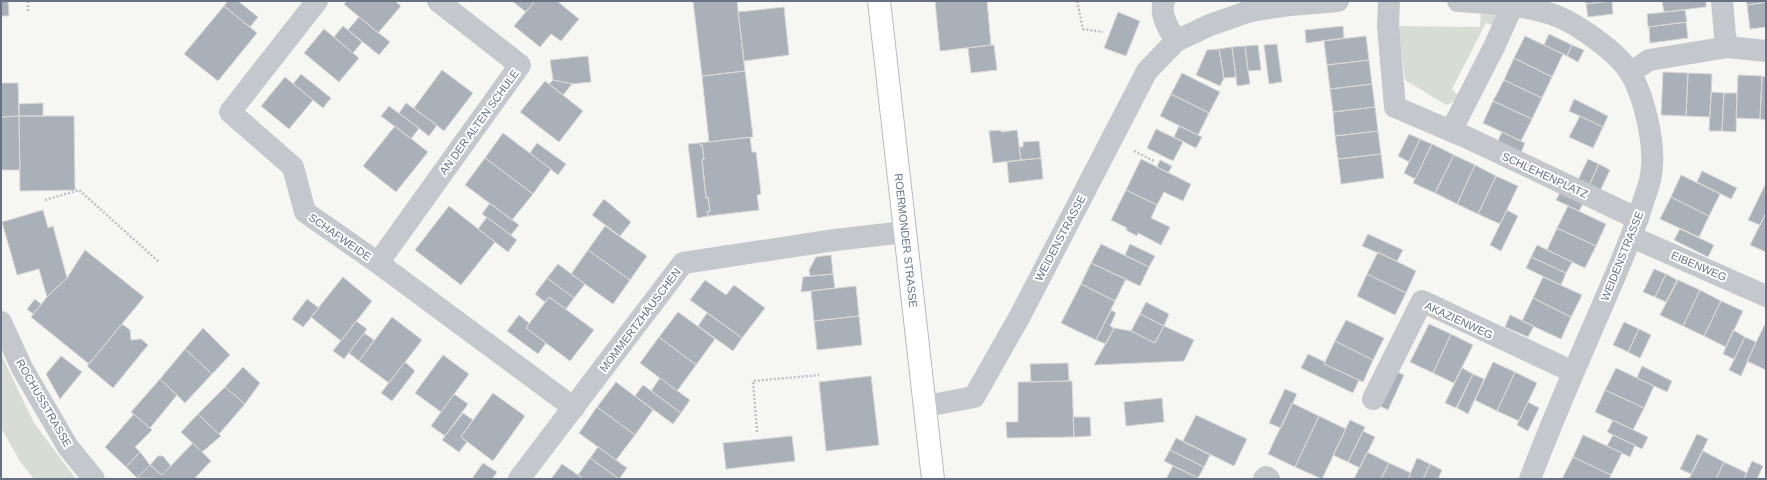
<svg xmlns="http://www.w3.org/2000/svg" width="1767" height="480" viewBox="0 0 1767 480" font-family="Arial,sans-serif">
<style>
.green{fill:#d7ddd4}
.building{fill:#aab0b8;stroke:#d8d8d6}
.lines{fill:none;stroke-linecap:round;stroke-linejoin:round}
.major-casing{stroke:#b7babf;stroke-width:24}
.path{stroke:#bebfc2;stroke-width:2.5;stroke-dasharray:2 2;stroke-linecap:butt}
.minor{stroke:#c4c7cb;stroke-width:22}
.major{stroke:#fff;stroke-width:22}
.labels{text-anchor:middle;stroke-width:4;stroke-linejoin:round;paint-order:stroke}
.street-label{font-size:11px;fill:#667284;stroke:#fff}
</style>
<rect width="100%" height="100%" fill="#f6f7f3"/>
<path class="green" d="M1481 10 1492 11 1497 17 1495 26 1486 23 1452 89 1459 96 1455 101 1446 105 1405 80 1398 26 1480 27Z
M1 354 34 423 76 479H34L21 463 1 428Z"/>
<path class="building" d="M1 1H8L9 16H1Z
M228 1H238L258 17 250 27 224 6Z
M347 1H395L401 6 378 33 344 4Z
M512 1H535L526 12Z
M535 1H557L579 19 561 41 551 34 540 47 514 26Z
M693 1H737L745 71 702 76Z
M935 1H987L991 45 940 51Z
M1586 1H1610L1586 4Z
M1612 1 1613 14 1588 17 1586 4Z
M1662 1H1706V7L1664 12Z
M1746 1H1766V2L1747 5Z
M1766 2V27L1750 29 1747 5Z
M224 6 257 33 218 81 184 54Z
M784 7 789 55 744 61 738 12Z
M1685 10 1687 22 1648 27 1647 14Z
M1118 12 1140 21 1126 56 1104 48Z
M359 17 390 42 379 55 348 30Z
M1686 22 1688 38 1650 43 1649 27Z
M343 26 362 42 353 53 334 37Z
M1343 26 1344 38 1306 43 1305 30Z
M324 29 359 58 339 82 304 53Z
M1549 34 1572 45 1567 56 1544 45Z
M1366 36 1369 60 1327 65 1324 41Z
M1525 36 1563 54 1552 77 1514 58Z
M1277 44 1282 82 1269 84 1264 45Z
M991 45H994L997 70 971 73 968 48Z
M1258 45 1261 70 1248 71 1245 46Z
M1572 45 1584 50 1578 62 1567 56Z
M1245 46 1250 84 1237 86 1232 47Z
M1232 47 1236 77 1224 78 1219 49Z
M1219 49 1224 78 1220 86 1196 75 1207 50Z
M588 56 591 82 572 84 553 80 550 60Z
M1514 58 1552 77 1542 98 1504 80Z
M1369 60 1372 84 1330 89 1327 65Z
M442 70 473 93 444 131 414 108Z
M745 71 753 137 709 142 702 76Z
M1663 72 1688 73 1686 116 1661 115Z
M1182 73 1220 92 1209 113 1171 94Z
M1688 73 1712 74 1710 117 1686 116Z
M301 74 331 98 323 108 293 84Z
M1738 75 1762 76 1760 119 1736 118Z
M1762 76 1766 77V120L1760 119Z
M285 77 313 100 289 129 261 106Z
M553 80 572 84 563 95 549 84Z
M1504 80 1542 98 1532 119 1493 101Z
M545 81 583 111 559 142 520 112Z
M1 83H18L19 116 1 117Z
M1372 84 1375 107 1333 112 1330 89Z
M1711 92 1724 93 1722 131H1709Z
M1724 93H1737L1736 132 1722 131Z
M1171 94 1209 113 1198 135 1160 116Z
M1574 99 1608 116 1603 127 1569 111Z
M1493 101 1532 119 1521 141 1483 123Z
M43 103V116H19V104Z
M406 103 437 125 429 136 399 113Z
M389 106 419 128 411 139 381 116Z
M1375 107 1378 131 1335 136 1333 112Z
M19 116H74L75 190 20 191Z
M19 116 20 170H1V117Z
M1580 116 1603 127 1593 148 1569 137Z
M395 126 428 152 396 192 363 166Z
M1179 126 1202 137 1196 148 1174 137Z
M1156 129 1183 142 1173 161 1147 148Z
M1001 130V132L1017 130 1021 160 993 163 989 131Z
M1378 131 1381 154 1338 159 1335 136Z
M1502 132 1525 143 1520 155 1497 143Z
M503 133 551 169 533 194 485 158Z
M1409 134 1420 139 1409 162 1398 156Z
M750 137 752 152H756L761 194 757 195 759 210 708 216 707 212H710L708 197 706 198 702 159H704L702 145H700L699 143Z
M1420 139 1432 144 1415 179 1404 173Z
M1039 141 1041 158 1021 160 1019 147H1023V142Z
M537 143 566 164 558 175 530 153Z
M699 143 700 145H702L704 159H702L706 198 708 197 710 212H707L708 216 697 218 688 144Z
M1432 144 1454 155 1435 193 1413 183Z
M1381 154 1384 178 1341 184 1338 159Z
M1454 155 1475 165 1457 204 1435 193Z
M485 158 533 194 512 220 465 185Z
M1041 158 1043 179 1009 183 1007 162Z
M1141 159 1191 184 1183 201 1164 192 1157 205 1126 190Z
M1588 159 1599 164 1588 188 1577 182Z
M1160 160 1172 166 1168 173 1157 167Z
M1599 164 1610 170 1599 193 1588 188Z
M1475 165 1496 176 1478 214 1457 204Z
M1702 171 1737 188 1731 199 1697 182Z
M1681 175 1720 194 1709 216 1671 197Z
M1496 176 1518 186 1500 224 1478 214Z
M1765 185 1766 213 1760 225 1748 220Z
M1562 189 1585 200 1579 211 1556 200Z
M1126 190 1157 205 1151 218 1170 227 1161 245 1138 233 1137 236 1126 230 1127 228 1111 220Z
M1671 197 1709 216 1699 237 1660 219Z
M604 199 631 222 620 236 592 215Z
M490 203 519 225 511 235 482 214Z
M449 206 495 242 461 285 415 250Z
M1568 206 1606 224 1596 246 1557 228Z
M43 210 48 228 53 226 67 278 47 297 39 269 17 275 2 222Z
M1507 210 1518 216 1501 251 1490 245Z
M1766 213V252L1750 245Z
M487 217 517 240 508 252 478 229Z
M605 226 647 256 630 280 588 250Z
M1557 228 1596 246 1585 268 1547 250Z
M1680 229 1714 245 1708 257 1674 240Z
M1368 234 1403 250 1397 261 1362 246Z
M1101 244 1149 267 1140 286 1091 263Z
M1130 244 1155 256 1149 267 1125 255Z
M1537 245 1572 262 1566 273 1531 257Z
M85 250 144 297 89 364 31 317 47 297 67 278Z
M588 250 630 280 613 304 571 274Z
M1378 252 1416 271 1406 293 1367 274Z
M831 255 833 274 810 276 809 270 816 257Z
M1531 257 1566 273 1561 285 1526 268Z
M1091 263 1126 279 1115 301 1081 284Z
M558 264 585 284 574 298 547 278Z
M1654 269 1666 274 1655 297 1643 292Z
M833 274 835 288 801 292 803 277Z
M1367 274 1406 293 1395 315 1357 296Z
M1666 274 1677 280 1666 302 1655 297Z
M343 277 372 301 341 341 311 317Z
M1543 277 1582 295 1571 317 1533 298Z
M547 278 574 298 566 309 549 297 545 302 535 294Z
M705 280 726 295 734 285 765 308 742 338 690 300Z
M1678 280 1700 290 1683 326 1660 315Z
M1081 284 1115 301 1096 340 1061 323Z
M856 286 859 316 814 321 811 291Z
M1700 290 1721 301 1704 336 1683 326Z
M549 297 594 330 570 361 526 328Z
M1533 298 1571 317 1561 339 1522 321Z
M35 299 41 304 33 314 27 309Z
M307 299 319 308 303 327 292 319Z
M1721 301 1743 311 1726 347 1704 336Z
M1146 302 1169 314 1164 326 1140 314Z
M1111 310 1116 313 1110 326 1114 328 1106 344 1096 340Z
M678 312 715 339 696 365 659 337Z
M707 313 742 338 733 351 698 326Z
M1140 314 1164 326 1155 343 1131 331Z
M519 315 529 323 526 328 546 343 538 354 507 331Z
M1510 315 1534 326 1528 337 1505 327Z
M859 316 862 345 817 350 814 321Z
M392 317 422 340 389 383 359 361Z
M1346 320 1384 338 1373 360 1335 341Z
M356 321 367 329 344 359 333 351Z
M1624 322 1639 329 1628 352 1613 345Z
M1766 322V370L1747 361Z
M122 324 130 330 131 340 141 339 148 345 113 388 87 366Z
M1429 324 1451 334 1433 373 1410 362Z
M1164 326 1194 340 1184 361 1094 365 1114 328 1131 331 1155 343Z
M203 328 230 355 212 374 185 349Z
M1639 329 1651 335 1640 358 1628 352Z
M1733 330 1745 337 1734 359 1723 354Z
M364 333 374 340 359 361 349 353Z
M1451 334 1473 345 1454 383 1433 373Z
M659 337 696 365 677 391 640 363Z
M1745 337 1756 342 1741 376 1729 370Z
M1335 341 1373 360 1363 382 1324 364Z
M185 349 212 374 185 403 160 379Z
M1308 354 1325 362 1324 364 1359 380 1353 393 1301 368Z
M443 355 469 374 441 412 415 393Z
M61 356 82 372 60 399 46 374Z
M405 362 415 371 392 401 381 393Z
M1493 362 1515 372 1497 411 1475 400Z
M1068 363 1069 381 1031 382 1030 364Z
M1642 366 1672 381 1667 392 1637 378Z
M243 367 260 383 245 404 225 387Z
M1462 368 1473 374 1456 408 1445 403Z
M1616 368 1654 386 1644 408 1605 390Z
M1393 370 1404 375 1388 410 1376 404Z
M1515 372 1537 383 1519 421 1497 411Z
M1473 374 1484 379 1468 414 1457 408Z
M871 376 879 445 826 451 819 382Z
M660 378 690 400 681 413 651 391Z
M160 379 177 395 150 428 131 412Z
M1072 381 1074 437 1007 438 1006 422H1018V382Z
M616 382 653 410 635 435 597 407Z
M643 385 681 413 673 424 635 396Z
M225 387 245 404 219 434 198 414Z
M1285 389 1297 394 1281 428 1269 423Z
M1605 390 1644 408 1633 430 1595 412Z
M493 393 525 416 493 461 461 437Z
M454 394 468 404 445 436 431 426Z
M1162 398 1164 422 1126 426 1124 402Z
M1528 402 1539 408 1528 431 1517 425Z
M1292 403 1319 416 1295 467 1268 454Z
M597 407 635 435 616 460 579 433Z
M463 413 473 420 461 437 467 442 459 452 442 440Z
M134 414 152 430 135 447 140 452 126 467 105 447Z
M198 414 221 436 202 452 181 432Z
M1196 415 1247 439 1234 466 1183 441Z
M1319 416 1346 429 1322 479 1295 467Z
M1073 417H1090L1091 436 1074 437Z
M1350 420 1365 427 1348 462 1333 455Z
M1613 420 1648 437 1642 449 1607 432Z
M1363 431 1375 437 1360 468 1348 462Z
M1697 434 1708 439 1691 474 1680 469Z
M1583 435 1622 453 1611 475 1573 457Z
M1613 435 1635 445 1630 457 1607 446Z
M792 436 795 461 726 469 723 443Z
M1176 438 1210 455 1204 467 1170 450Z
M193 443 211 461 194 479 137 478 150 465 162 475Z
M598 447 627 468 619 479 590 458Z
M1170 450 1204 467 1198 478 1164 461Z
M1703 451 1724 462 1716 479H1689Z
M140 452 150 465 137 478 126 467Z
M1367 452 1389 463 1381 479H1354Z
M158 456H163L171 466 162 475 150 465Z
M1573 457 1611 475 1609 479H1562Z
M590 458 619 479H583L578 475Z
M1417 458 1430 464 1423 479H1408Z
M1752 461 1763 466 1757 479H1744Z
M1724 462 1747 473 1744 479H1716Z
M483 463 497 472 492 479H476L473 477Z
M1389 463 1411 473 1408 479H1381Z
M562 464 578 475 583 479H551Z
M1430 464 1442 470 1438 479H1423Z
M1173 466 1198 478 1200 479H1166Z"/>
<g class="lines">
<g class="major-casing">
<g id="major">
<path id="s1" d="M879 1 933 479"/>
</g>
</g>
<path class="path" d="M28 1V12
M1077 1 1083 29 1103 32
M1134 151 1154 161
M45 200 79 190 159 262
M757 432 753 381 819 375"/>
<path class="minor" d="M317 1 230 112 293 167 305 212 378 263 574 408
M1164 1C1159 14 1169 30 1176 41
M1389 1 1388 27 1395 107 1451 131 1494 47 1513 5
M1458 1C1488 3 1519 4 1548 13 1573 20 1618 52 1631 74 1645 99 1656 146 1651 175 1650 183 1647 191 1644 199 1635 230 1622 260 1609 290 1582 353 1554 415 1530 479
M1722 1 1725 36 1728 47
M1630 73 1649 60 1728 47 1766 51
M1451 131 1466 137 1638 219
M1632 237 1766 296
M378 263 520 65 438 1
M1 322 22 368 68 447 94 479
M1373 399 1422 301 1573 372
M926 406 974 397 1020 316 1147 71 1176 41 1210 25 1250 11 1290 5 1338 1
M519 479 683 263 835 240 905 232
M1264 479 1266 477 1269 479"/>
<use href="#major" class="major"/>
</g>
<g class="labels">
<g class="street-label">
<text transform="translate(479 122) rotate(-54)" y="4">AN DER ALTEN SCHULE</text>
<text transform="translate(1545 175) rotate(25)" y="4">SCHLEHENPLATZ</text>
<text transform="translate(340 237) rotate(35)" y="4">SCHAFWEIDE</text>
<text transform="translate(1060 238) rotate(-62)" y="4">WEIDENSTRASSE</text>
<text dy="4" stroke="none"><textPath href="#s1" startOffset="241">ROERMONDER STRASSE</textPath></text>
<text transform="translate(1622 256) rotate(-68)" y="4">WEIDENSTRASSE</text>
<text transform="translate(1699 266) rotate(23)" y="4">EIBENWEG</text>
<text transform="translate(640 320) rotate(-53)" y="4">MOMMERTZHÄUSCHEN</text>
<text transform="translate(1459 320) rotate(25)" y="4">AKAZIENWEG</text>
<text transform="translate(44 403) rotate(60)" y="4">ROCHUSSTRASSE</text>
</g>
</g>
<rect width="1767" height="480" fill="none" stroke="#667284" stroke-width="4"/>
</svg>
